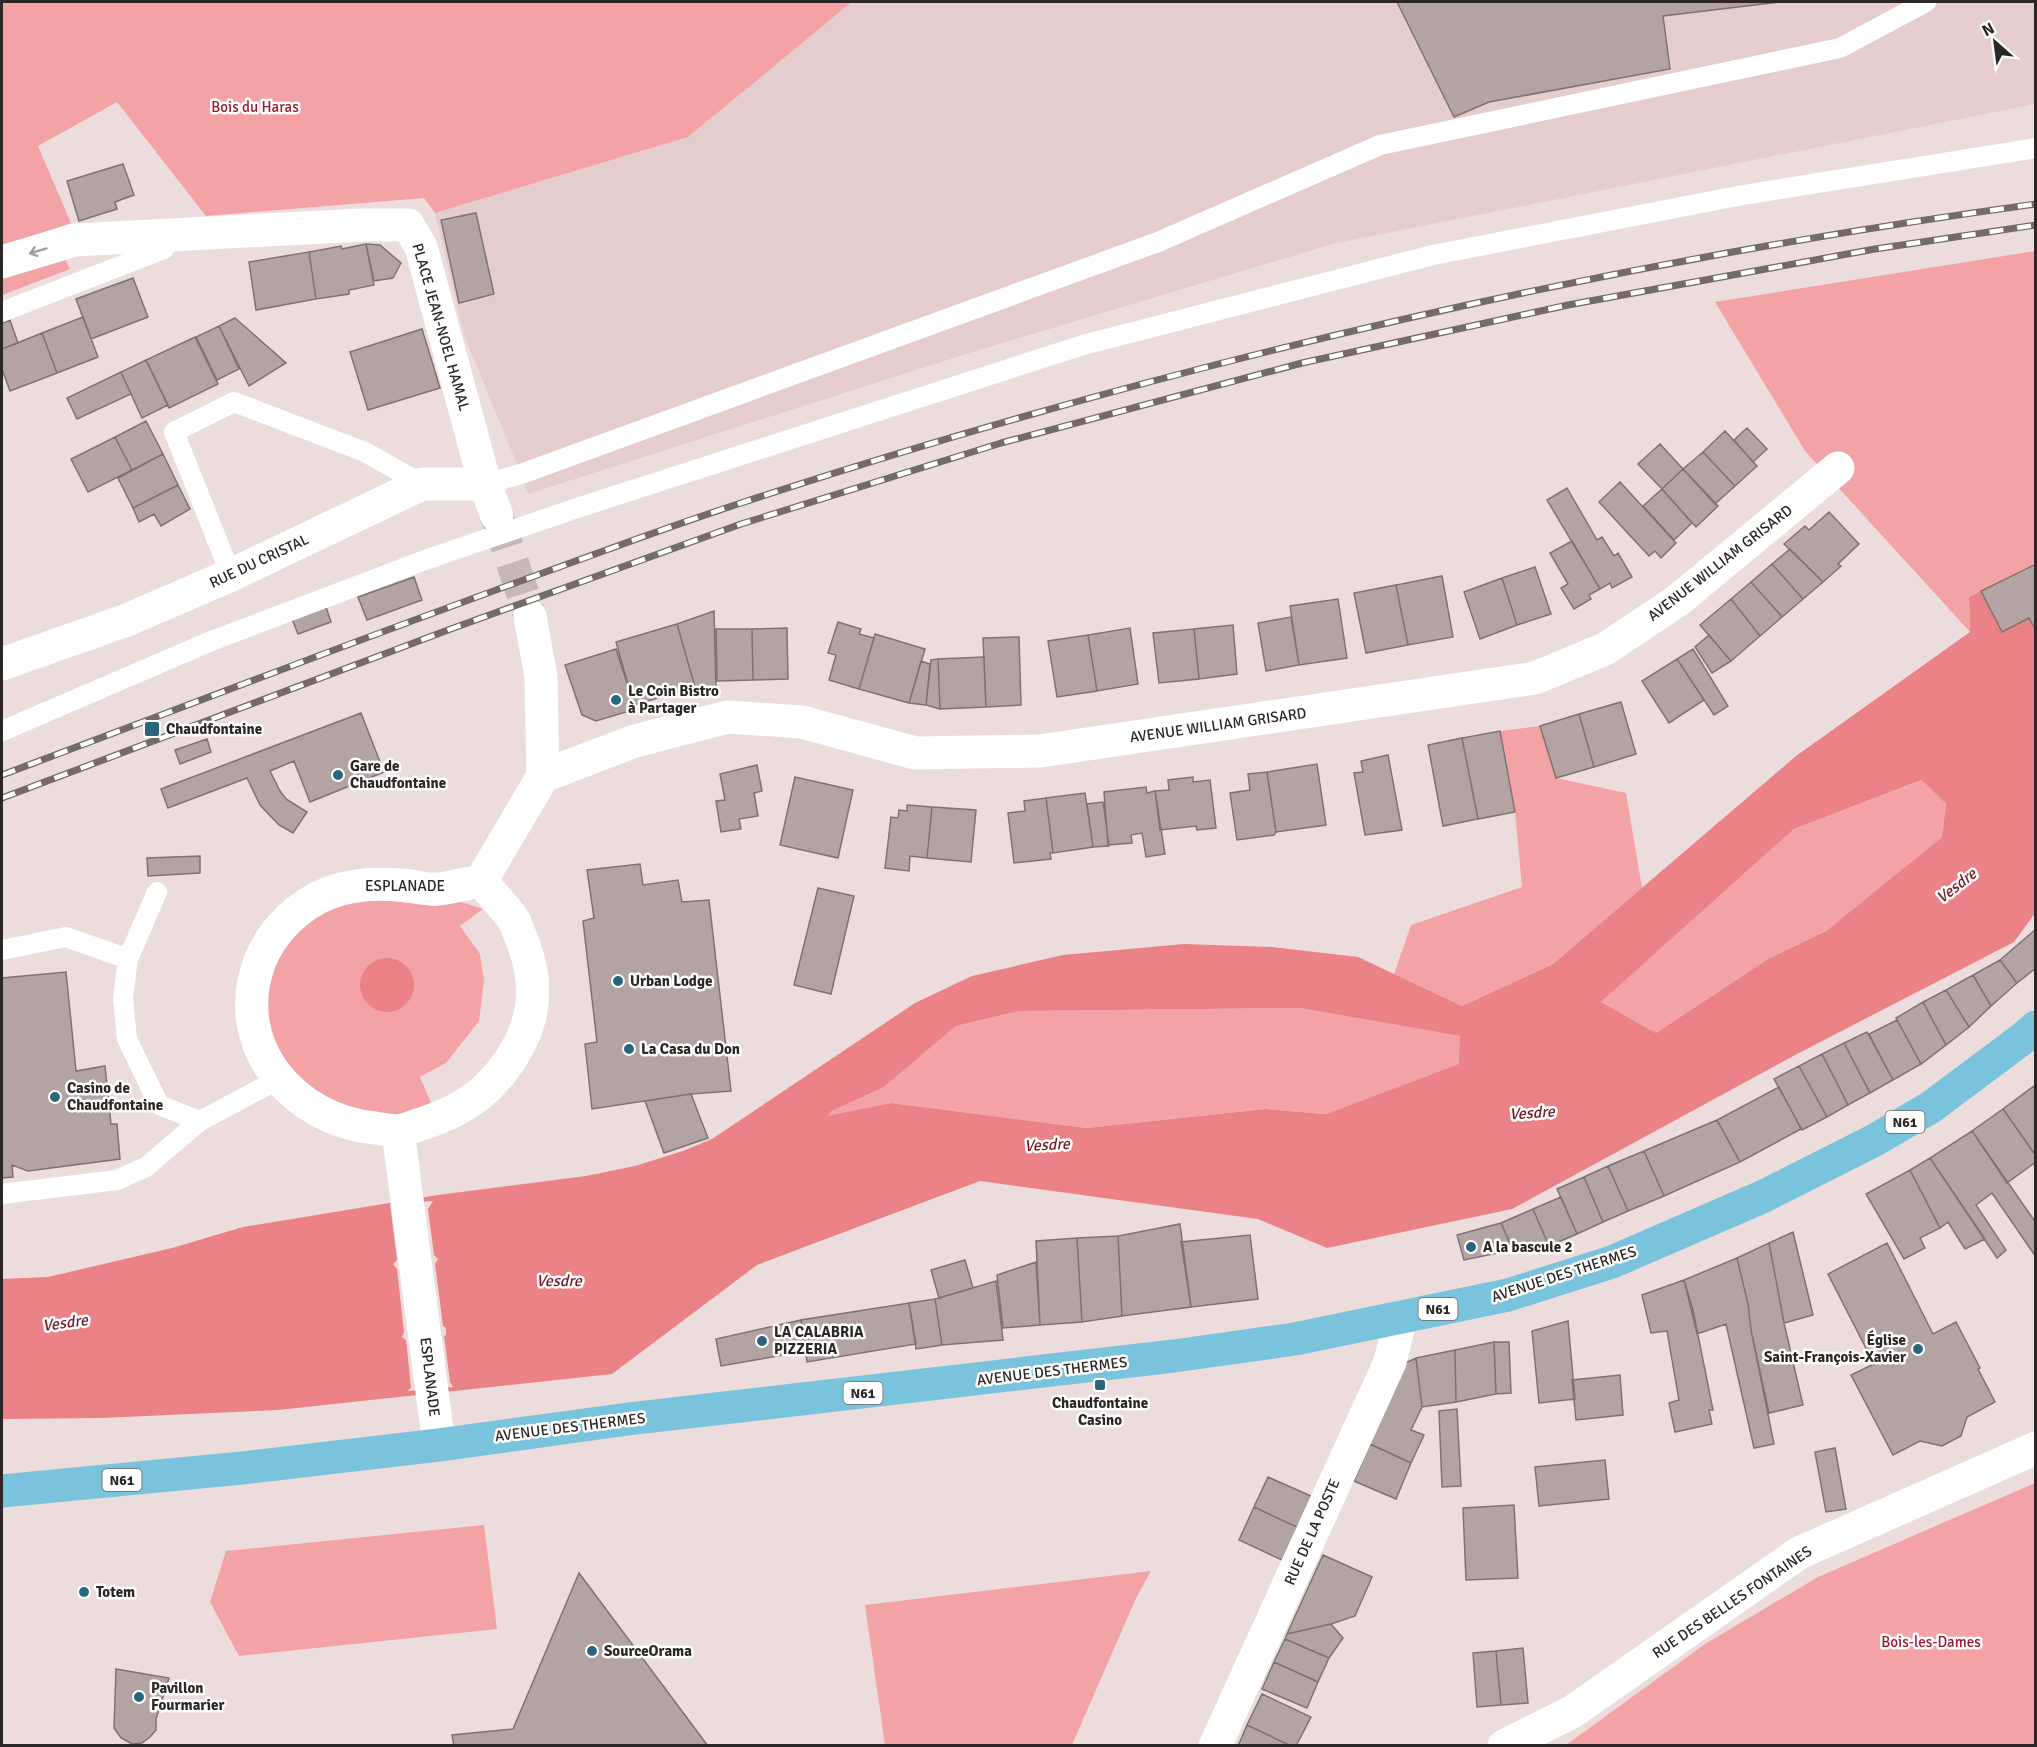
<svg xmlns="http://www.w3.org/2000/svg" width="2037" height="1747" viewBox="0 0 2037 1747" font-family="Signika,sans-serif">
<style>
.built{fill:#e5cdcd}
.green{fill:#f3a3a6}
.water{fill:#ea8287;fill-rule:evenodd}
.pier{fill:#eddcdc}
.building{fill:#b3a3a3;stroke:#817272;stroke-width:1.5}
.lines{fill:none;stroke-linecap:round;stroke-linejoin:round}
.minor-tunnel{stroke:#c6b8b8;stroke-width:33;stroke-dasharray:33 16;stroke-linecap:butt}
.service{stroke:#fff;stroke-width:20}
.minor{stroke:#fff;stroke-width:33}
.primary{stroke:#79c4dc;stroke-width:33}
.rail-casing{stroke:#746a6a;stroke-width:7}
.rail{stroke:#fff;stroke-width:4.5;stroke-dasharray:14;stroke-linecap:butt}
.oneway{stroke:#a09d9d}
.poi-dot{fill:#29667d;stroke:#fff;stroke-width:2}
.labels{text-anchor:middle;stroke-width:5;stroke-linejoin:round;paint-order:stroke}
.shield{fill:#fff;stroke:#6b6767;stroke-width:1.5}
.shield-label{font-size:14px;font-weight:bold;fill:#2c2626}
.park-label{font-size:15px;fill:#961930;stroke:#fff}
.street-label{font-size:15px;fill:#2c2626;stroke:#fff}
.poi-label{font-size:15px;font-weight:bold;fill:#2c2626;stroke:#fff;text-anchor:start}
.water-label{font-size:16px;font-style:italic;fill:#761927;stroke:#fff}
</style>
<rect width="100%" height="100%" fill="#eddcdc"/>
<path class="built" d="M852 2H2035V104L1333 244 963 355 528 494 521 474 464 335 435 213 688 137Z"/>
<path class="green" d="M2 2H852L688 137 435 213 424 198 206 216 117 102 38 146 71 223 2 246Z
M2035 251V564L1969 597 1970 632 1805 451 1715 302Z
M63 255 70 269 2 295V277Z
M1540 726 1556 778 1626 793 1642 888 1553 964 1462 1006 1394 974 1411 925 1522 887 1515 812 1500 731Z
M1923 780 1946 804 1942 837 1826 931 1768 959 1656 1033 1601 1002 1794 829Z
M373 899 435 906 461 902 483 909 460 926 480 954 484 981 479 1021 446 1063 420 1077 434 1110 409 1117 350 1115 286 1073 264 1010 275 954 296 927 330 904Z
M1300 1008 1460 1036V1064L1326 1114 1265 1109 1087 1128 891 1103 827 1117 830 1112 884 1087 956 1026 1019 1011Z
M2035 1483V1745H1566L1705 1644 1818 1577Z
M484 1525 497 1629 239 1656 210 1602 226 1551Z
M1151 1571 1137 1596 1072 1745H885L865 1605Z"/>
<path class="water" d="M1981 591 2002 632 2029 618 2035 631V913L2014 942 1797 1054 1512 1209 1327 1248 1258 1219 980 1181 757 1265 612 1374 278 1410 102 1418 2 1419V1279L48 1277 172 1248 243 1227 438 1195 586 1176 635 1166 683 1151 712 1139 915 1003 972 976 1063 955 1184 944 1272 947 1358 957 1462 1006 1553 964 1796 756 1970 632 1969 597ZM1922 780 1946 804 1942 837 1826 931 1768 959 1656 1033 1601 1002 1794 829ZM1300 1008 1460 1036 1459 1064 1326 1114 1265 1109 1087 1128 891 1103 828 1116 830 1112 884 1087 956 1026 1019 1011Z
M360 985a27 27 0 1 1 54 0a27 27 0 1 1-54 0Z"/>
<path class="pier" d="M433 1201 428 1209 434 1255 438 1259 435 1264 443 1326 446 1328V1335L444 1336 450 1382 453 1387 408 1391 411 1387 406 1340 402 1337 404 1332 397 1269 393 1264 397 1260 390 1204Z"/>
<path class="building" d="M1397 2H1780L1663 16 1670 69 1489 102 1454 117Z
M123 164 134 195 115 202 117 209 79 221 67 181Z
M476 213 494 294 459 303 441 220Z
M366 244 380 245 401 263 393 278 374 281Z
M366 244 374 285 349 290V294L316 299 309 252 341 246 342 249Z
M309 252 316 299 256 310 249 262Z
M133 278 148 317 91 339 76 299Z
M83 317 98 357 57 373 42 333Z
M235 318 286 363 249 386 219 326Z
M10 320 18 343 2 349V323Z
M219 326 239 369 217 380 196 337Z
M422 329 440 388 368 410 350 352Z
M42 333 57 373 10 391 2 369V349Z
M195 337 218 384 169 408 146 360Z
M146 360 168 405 142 418 121 372Z
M121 372 131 394 77 419 67 398Z
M146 421 163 454 132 470 115 437Z
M1747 428 1767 449 1753 462 1734 440Z
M1725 431 1757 466 1735 486 1703 452Z
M115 437 132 470 88 492 71 459Z
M1660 444 1683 469 1662 489 1638 464Z
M1703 452 1735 486 1715 504 1683 469Z
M163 454 178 485 133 508 118 478Z
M1683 469 1718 506 1696 527 1662 489Z
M1620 482 1676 543 1661 558 1655 551 1649 556 1599 502Z
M178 485 190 509 161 526 154 514 139 522 133 508Z
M1567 488 1597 540 1602 537 1614 556 1618 553 1632 577 1612 588 1610 583 1600 589 1547 500Z
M1662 489 1692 523 1674 540 1643 506Z
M1829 512 1859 544 1838 564 1841 566 1823 582 1784 544 1805 526 1809 530Z
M1572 541 1600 589 1589 595 1591 599 1574 609 1561 588 1568 584 1550 553Z
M1790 549 1823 582 1803 599 1772 564Z
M1772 564 1803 599 1782 617 1751 582Z
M2036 564V631L2029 618 2002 632 1981 591Z
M1535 567 1551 614 1517 625 1502 578Z
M1442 576 1453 637 1408 645 1396 585Z
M414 577 422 600 367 620 358 597Z
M1502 578 1517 625 1480 639 1464 592Z
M1751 582 1782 617 1760 636 1731 599Z
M1396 585 1408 645 1366 653 1354 593Z
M1338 599 1347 658 1299 665 1290 606Z
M1731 599 1760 636 1731 661 1700 625Z
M326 607 331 622 298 634 292 619Z
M714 611 716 687H695L677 624Z
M1291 617 1299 665 1266 671 1258 623Z
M838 622 861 629 859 634 874 638 859 689 829 680 836 655 828 653Z
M677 624 695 687 634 705 616 642Z
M1233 625 1237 674 1199 679 1194 629Z
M787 628 788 679 753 680 752 629Z
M1130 628 1138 684 1097 691 1088 635Z
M716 629H752L753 680 717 681Z
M1194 629 1199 679 1159 683 1153 633Z
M875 634 925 649 909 703 859 689Z
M1088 635 1097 691 1057 697 1048 641Z
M1709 635 1731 661 1712 673 1695 647Z
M1019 637 1021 705 986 707 983 638Z
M616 649 634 705 633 710 596 721 582 715 565 665Z
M1693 649 1728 706 1714 715 1677 659Z
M984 657 986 707 940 709 938 659Z
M938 659 940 709 926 705 931 660Z
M1677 659 1704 700 1669 723 1642 681Z
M921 661 930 664 926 705 909 703Z
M1621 702 1636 754 1594 767 1579 714Z
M361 713 384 772 310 802 294 761 270 771 280 791 286 799 307 812 293 833 279 825 260 805 247 778 168 808 161 789Z
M1579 714 1594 767 1556 778 1540 726Z
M1500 731 1515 812 1478 819 1462 738Z
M1462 738 1478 819 1443 826 1428 745Z
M207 739 211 752 180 764 175 750Z
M1388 755 1402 830 1365 835 1354 773 1363 772 1361 761Z
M1317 764 1326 825 1276 832 1267 772Z
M757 765 762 791 754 793 758 816 739 819 741 829 721 832 716 801 725 800 720 774Z
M1267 772 1276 832 1274 835 1237 840 1230 793 1250 790 1248 774Z
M795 777 853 790 838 858 780 845Z
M1193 777V782L1210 780 1216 828 1197 830 1196 826 1160 830 1155 791 1169 790 1168 780Z
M1146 787 1147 793 1155 791 1165 854 1146 857 1142 833 1131 835 1132 843 1108 845 1104 792Z
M1085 793 1093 847 1053 853 1046 798Z
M1046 798 1053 853H1050L1051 859 1014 863 1008 813 1025 811 1024 801Z
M1103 802 1109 846 1093 847 1087 804Z
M907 805 932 807 927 858 910 856 909 871 885 868 891 817 898 818 899 810 907 811Z
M932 807 976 810 971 862 927 858Z
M200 856V873L148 876 147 858Z
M640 864 643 885 678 880 682 902 709 900 731 1091 691 1094 592 1109 585 1044 597 1042 583 921 594 918 587 870Z
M818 888 854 896 831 994 794 985Z
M2036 929V968L2017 983 2000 960Z
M2000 960 2017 983 1991 1006 1973 975Z
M66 972 76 1071 105 1066 111 1124H117L120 1159 28 1171 12 1165 13 1177 2 1178V978Z
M1973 975 1991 1006 1969 1027 1946 990Z
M1946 990 1969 1027 1946 1045 1923 1002Z
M1923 1002 1946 1045 1921 1064 1896 1018Z
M1897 1020 1921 1064 1893 1080 1869 1034Z
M1867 1032 1893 1080 1870 1093 1844 1043Z
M1844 1043 1870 1093 1848 1105 1822 1054Z
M1822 1054 1848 1105 1827 1117 1799 1066Z
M1799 1066 1827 1117 1802 1130 1774 1079Z
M2034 1086 2036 1089V1156L2003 1109Z
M1779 1087 1801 1129 1740 1162 1717 1120Z
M691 1094 708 1138 664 1153 645 1101Z
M2003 1109 2036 1156V1162L2007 1183 1972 1131Z
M1717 1120 1740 1162 1664 1196 1644 1151Z
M1972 1131 2036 1223V1257L1992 1193 1976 1205 2006 1250 1997 1258 1930 1158Z
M1644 1151 1664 1196 1628 1211 1608 1166Z
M1930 1158 1985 1239 1965 1249 1948 1222 1940 1228 1910 1170Z
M1608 1166 1628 1211 1603 1222 1584 1177Z
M1910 1170 1940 1228 1920 1238 1925 1248 1904 1259 1866 1194Z
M1584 1177 1603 1222 1577 1234 1557 1189Z
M1561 1197 1577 1234 1549 1246 1533 1209Z
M1533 1209 1549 1246 1513 1250 1501 1223Z
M1501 1223 1513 1250 1464 1260 1457 1235Z
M1180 1224 1191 1307 1122 1316 1118 1236Z
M1793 1232 1813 1315 1784 1323 1769 1243Z
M1250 1235 1258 1299 1191 1307 1181 1242Z
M1118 1236 1122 1316 1082 1322 1077 1238Z
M1077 1238 1082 1322 1040 1325 1036 1241Z
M1769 1243 1784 1323 1803 1405 1769 1413 1751 1330 1748 1304 1737 1258Z
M1887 1243 1933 1334 1956 1322 1980 1368 1978 1369 1995 1402 1967 1417 1961 1436 1942 1446 1920 1441 1893 1455 1851 1375 1874 1364 1828 1274Z
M1737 1258 1748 1304 1751 1330 1774 1444 1754 1448 1726 1324 1697 1334 1684 1280Z
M965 1260 973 1288 939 1298 931 1270Z
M1036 1262 1040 1325 1003 1328 997 1275Z
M1684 1280 1693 1310 1713 1410H1709L1712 1424 1675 1432 1669 1403 1679 1400 1667 1331 1651 1333 1642 1295Z
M996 1281 1003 1340 942 1345 935 1299Z
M935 1299 942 1345 916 1349 909 1303Z
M909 1303 916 1344 807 1362 801 1320Z
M801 1320 807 1351 721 1366 716 1339Z
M1568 1321 1575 1399 1539 1403 1532 1331Z
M1494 1342H1509L1511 1393 1496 1394Z
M1494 1342 1496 1394 1456 1402 1455 1350Z
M1455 1350 1456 1402 1422 1407 1416 1358Z
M1416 1358 1422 1407 1411 1430 1424 1435 1411 1463 1370 1444 1403 1364Z
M1620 1375 1623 1415 1576 1420 1572 1380Z
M1457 1409 1461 1486 1442 1487 1439 1411Z
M1370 1444 1411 1463 1396 1499 1354 1481Z
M1835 1448 1846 1509 1826 1512 1815 1452Z
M1605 1460 1609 1499 1539 1506 1535 1467Z
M1268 1477 1313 1497 1299 1528 1254 1507Z
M1514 1505 1518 1578 1466 1580 1463 1508Z
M1254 1507 1299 1528 1284 1561 1239 1540Z
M1323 1555 1372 1577 1355 1616 1331 1624 1287 1634Z
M579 1573 708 1746H454L452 1735 513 1729Z
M1331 1624 1343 1638 1329 1658 1285 1639 1287 1634Z
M1285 1639 1329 1658 1318 1682 1274 1662Z
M1523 1648 1528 1703 1501 1705 1496 1651Z
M1496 1651 1501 1705 1477 1707 1473 1653Z
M1274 1662 1318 1682 1307 1708 1262 1689Z
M116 1669 169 1678 156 1719V1730L150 1737 142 1743 132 1744 121 1738 114 1728Z
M1262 1694 1311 1717 1296 1746H1291L1247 1725Z
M1247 1725 1291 1746H1238Z"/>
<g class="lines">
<path class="minor-tunnel" d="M497 516 530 616"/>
<path class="service" d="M2 312 164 249 172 235
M485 484 521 474 1158 242 1380 145 1840 48 1926 2
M231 575 174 432 234 402 365 452 422 484
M2 731 209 642 425 560 574 509 1083 345 1433 255 1743 195 2036 148
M2 950 66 937 128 959 123 998 127 1039 159 1105 200 1121
M128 959 157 892
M2 1194 117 1180 146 1167 200 1121 279 1079"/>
<path class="minor" d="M2 262 75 240 362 225H408L421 247 485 484 497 516
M530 616 541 677 543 776
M2 664 127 620 231 575 422 484H485
M543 776 635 741 728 717 802 722 915 753 1040 751 1535 678 1605 649 1677 601 1838 468
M481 881C491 893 504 906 513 919 517 925 519 934 522 940 536 975 537 1011 519 1045 497 1086 468 1109 424 1123 416 1125 406 1130 398 1131 390 1131 382 1129 375 1128 293 1120 228 1045 260 961 272 931 298 905 329 893 354 883 383 883 410 886 418 887 428 890 437 889 451 888 467 883 481 881L543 776
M398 1131 439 1445
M1215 1746 1390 1362 1401 1317
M1504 1746 1572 1712 1799 1553 2036 1448"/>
<path class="primary" d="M2 1491 242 1468 439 1445 628 1419 1174 1356 1295 1339 1508 1295 1612 1262 1762 1197 1875 1140 1931 1107 2022 1039 2036 1027"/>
<g class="rail-casing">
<path id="rail" d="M2 775C181 708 360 639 540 574 607 550 673 525 741 503 1163 365 1596 264 2036 204
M2 798 448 630 741 524 1001 443 1302 363 1568 305 1875 249 2036 225"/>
</g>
<use href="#rail" class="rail"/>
</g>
<defs><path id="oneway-shaft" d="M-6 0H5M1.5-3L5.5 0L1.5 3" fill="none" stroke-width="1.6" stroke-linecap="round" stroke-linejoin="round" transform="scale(1.5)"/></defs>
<use class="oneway" href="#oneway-shaft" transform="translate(38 251) rotate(163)"/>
<g class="poi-dot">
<circle cx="616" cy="700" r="6"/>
<rect x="144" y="721" width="16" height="16" rx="3"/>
<circle cx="338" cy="775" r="6"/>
<circle cx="618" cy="981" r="6"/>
<circle cx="629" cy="1049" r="6"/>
<circle cx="55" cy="1097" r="6"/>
<circle cx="1471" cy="1247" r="6"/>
<circle cx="762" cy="1341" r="6"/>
<circle cx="1918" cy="1349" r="6"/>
<rect x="1094" y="1379" width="12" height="12" rx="3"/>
<circle cx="84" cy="1592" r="6"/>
<circle cx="592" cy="1651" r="6"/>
<circle cx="139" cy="1697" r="6"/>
</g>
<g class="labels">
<g class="shield">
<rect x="1885.5" y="1111" width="39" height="22" rx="4.5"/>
<rect x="1418.5" y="1298" width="39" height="22" rx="4.5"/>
<rect x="843.5" y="1382" width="39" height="22" rx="4.5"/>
<rect x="102.5" y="1469" width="39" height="22" rx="4.5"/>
</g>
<g class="shield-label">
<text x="1905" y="1127">N61</text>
<text x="1438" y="1314">N61</text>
<text x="863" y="1398">N61</text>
<text x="122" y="1485">N61</text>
</g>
<g class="park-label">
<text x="255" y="112">Bois du Haras</text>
<text x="1931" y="1647">Bois-les-Dames</text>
</g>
<g class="street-label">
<text transform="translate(441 327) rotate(74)" y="5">PLACE JEAN-NOEL HAMAL</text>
<text transform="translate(259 561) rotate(-25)" y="5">RUE DU CRISTAL</text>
<text transform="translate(1720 563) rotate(-38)" y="5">AVENUE WILLIAM GRISARD</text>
<text transform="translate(1218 725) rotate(-8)" y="5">AVENUE WILLIAM GRISARD</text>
<text x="405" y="891">ESPLANADE</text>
<text transform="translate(1564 1274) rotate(-18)" y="5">AVENUE DES THERMES</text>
<text transform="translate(1052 1371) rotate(-7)" y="5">AVENUE DES THERMES</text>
<text transform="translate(430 1377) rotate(83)" y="5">ESPLANADE</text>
<text transform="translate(570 1427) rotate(-7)" y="5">AVENUE DES THERMES</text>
<text transform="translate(1312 1532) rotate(-66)" y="5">RUE DE LA POSTE</text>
<text transform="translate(1732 1602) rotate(-34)" y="5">RUE DES BELLES FONTAINES</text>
</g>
<g class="poi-label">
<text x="628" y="696">Le Coin Bistro<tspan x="628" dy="17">à Partager</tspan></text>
<text x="166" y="734">Chaudfontaine</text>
<text x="350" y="771">Gare de<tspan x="350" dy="17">Chaudfontaine</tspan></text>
<text x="630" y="986">Urban Lodge</text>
<text x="641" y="1054">La Casa du Don</text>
<text x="67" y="1093">Casino de<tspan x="67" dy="17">Chaudfontaine</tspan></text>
<text x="1483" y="1252">A la bascule 2</text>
<text x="774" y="1337">LA CALABRIA<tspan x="774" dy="17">PIZZERIA</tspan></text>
<text x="1906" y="1345" text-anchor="end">Église<tspan x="1906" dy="17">Saint-François-Xavier</tspan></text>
<text x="1100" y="1408" text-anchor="middle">Chaudfontaine<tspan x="1100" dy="17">Casino</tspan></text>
<text x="96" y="1597">Totem</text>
<text x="604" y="1656">SourceOrama</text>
<text x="151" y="1693">Pavillon<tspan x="151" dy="17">Fourmarier</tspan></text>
</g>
<g class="water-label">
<text transform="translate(1956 885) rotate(-38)" y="6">Vesdre</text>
<text transform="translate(1532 1112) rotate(-4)" y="6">Vesdre</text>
<text transform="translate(1047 1144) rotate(-3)" y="6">Vesdre</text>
<text x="559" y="1286">Vesdre</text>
<text transform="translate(65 1322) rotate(-8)" y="6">Vesdre</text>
</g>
</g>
<rect width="2037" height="1747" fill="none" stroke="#2c2626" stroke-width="6"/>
<g transform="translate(1995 42) rotate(332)" stroke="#ffffff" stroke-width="4.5" paint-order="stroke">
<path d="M0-4.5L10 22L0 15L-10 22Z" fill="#2c2626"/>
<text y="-9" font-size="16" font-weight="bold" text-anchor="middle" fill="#2c2626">N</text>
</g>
</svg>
